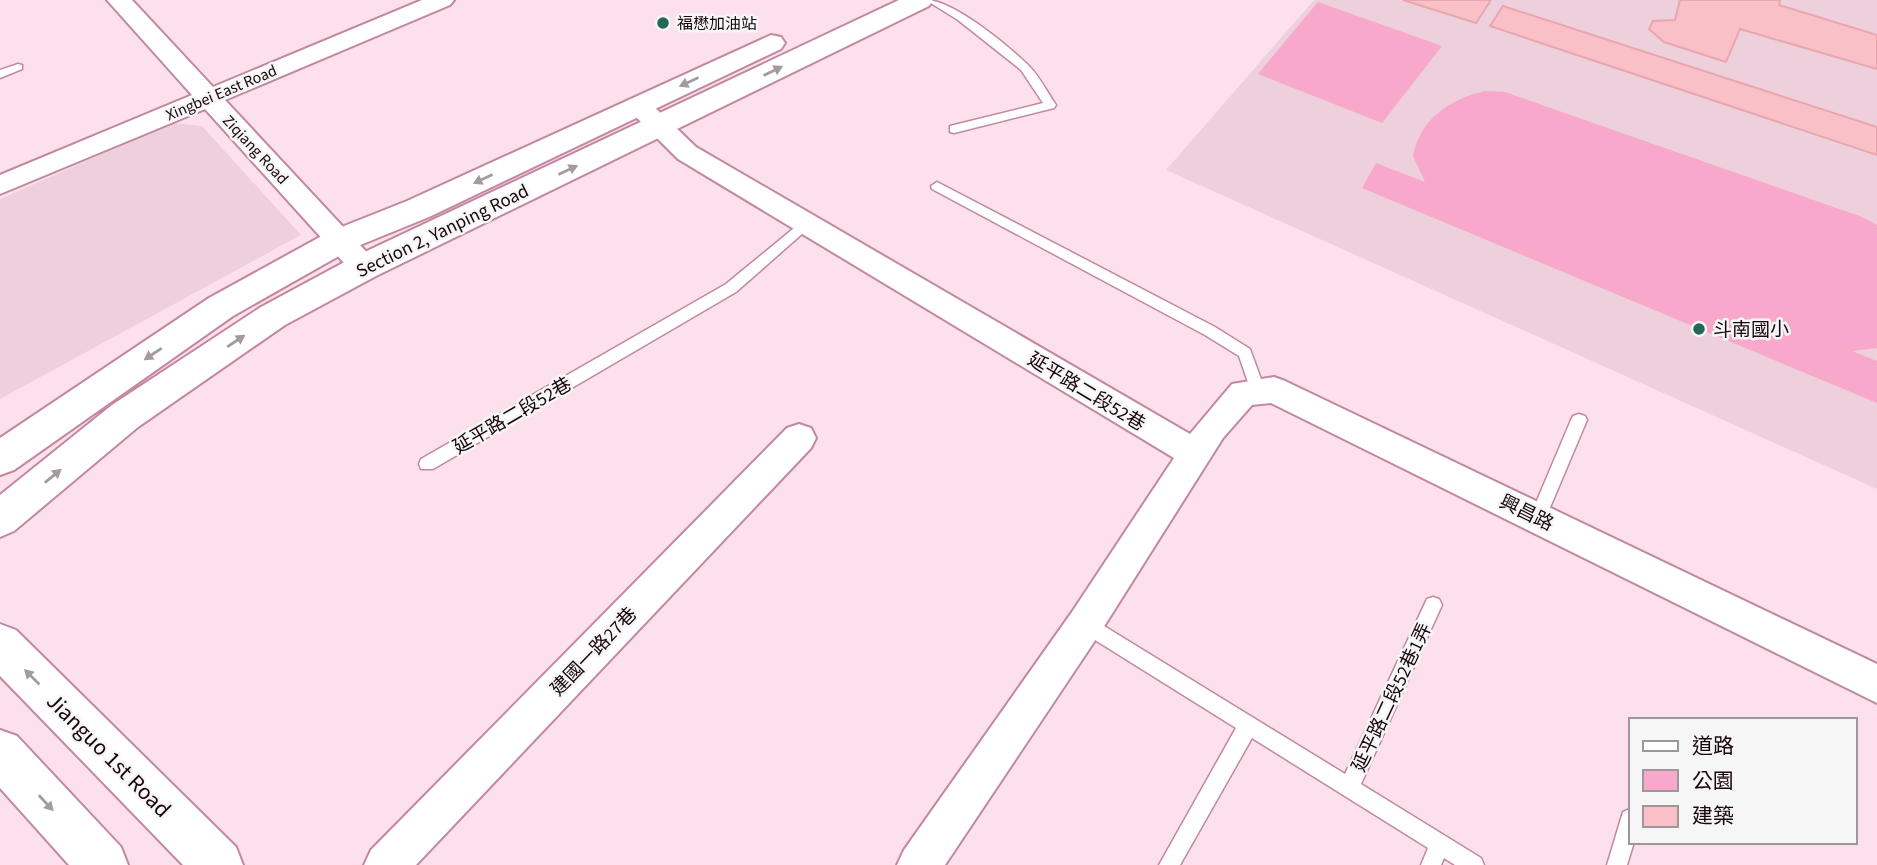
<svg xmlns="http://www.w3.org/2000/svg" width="1877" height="865" viewBox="0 0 1877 865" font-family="'Source Sans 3','Noto Sans TC',sans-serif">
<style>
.built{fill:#edd0db}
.green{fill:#f7a8cb}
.building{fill:#f9c1c7;stroke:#eaa6ae;stroke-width:2}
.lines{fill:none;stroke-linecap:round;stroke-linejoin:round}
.lane-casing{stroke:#c387a1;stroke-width:3}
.street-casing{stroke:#c387a1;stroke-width:4}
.secondary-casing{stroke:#c387a1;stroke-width:4}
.primary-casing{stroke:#c387a1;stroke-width:4}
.lane{fill:#fff;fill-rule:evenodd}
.street{fill:#fff;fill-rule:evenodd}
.secondary{fill:#fff;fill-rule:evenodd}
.primary{fill:#fff;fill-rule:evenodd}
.oneway{fill:#a39b9f}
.poi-dot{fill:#276755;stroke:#f6f6f6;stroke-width:2.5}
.labels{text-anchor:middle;stroke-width:5;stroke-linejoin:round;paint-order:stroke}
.far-poi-label{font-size:16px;fill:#19050e;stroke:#f6f6f6;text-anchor:start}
.far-street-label{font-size:16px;fill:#19050e;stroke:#f6f6f6}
.street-label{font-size:19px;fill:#19050e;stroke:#f6f6f6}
.poi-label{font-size:19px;fill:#19050e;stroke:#f6f6f6;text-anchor:start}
.near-street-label{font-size:23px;fill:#19050e;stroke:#f6f6f6}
</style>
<rect width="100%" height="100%" fill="#fce1ec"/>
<path class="built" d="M1314 0H1877V489L1166 170Z
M173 123 202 126 301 235 0 399V199Z"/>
<path class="green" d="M1318 2 1442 46 1382 123 1258 74Z
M1485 91 1505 92 1862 217 1877 225V348L1852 351 1877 361V403L1362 188 1376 163 1425 182 1413 156C1420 119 1450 99 1485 91Z"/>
<path class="building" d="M1403 0H1491L1476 23Z
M1680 0H1780L1779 5 1877 35V69L1740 29 1726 62 1664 42 1649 29 1653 21 1675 20Z
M1503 6 1877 127V155L1490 26Z"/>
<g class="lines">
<g class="lane-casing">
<path id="lane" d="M926 0C953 0 1006 44 1027 64 1039 75 1047 92 1056 105L1054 108 954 133 950 132V126L1043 103 1021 70 958 20Z
M18 64 22 65V69L0 78V70Z
M937 182 1215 327 1250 349 1265 390 1262 394H1252L1239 356 1205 335 932 189 931 186Z
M805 219 812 224 810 227 736 292 433 469H421L419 464 421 459 726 284Z
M1579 414 1585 416 1587 420 1546 517 1544 522 1538 524 1532 522 1530 517 1571 420 1573 416Z
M1433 597 1439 599 1442 605 1361 784 1481 858 1484 865H1455L1444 858 1441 865H1421L1428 848 1252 738 1180 865H1159L1236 728 1079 630 1076 624 1079 618 1085 616 1091 618 1345 774 1427 599Z
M1630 809V842H1634L1627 865H1607L1623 812Z"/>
</g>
<g class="street-casing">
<path id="street" d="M107 0H132L213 87 422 0H454L450 5 225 100 374 260 379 267 374 274 364 277 354 274 205 109 0 194V175L192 95Z
M638 98 647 100 696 147 1190 434 1232 384 1274 377 1285 381 1877 664V703L1271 403 1252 405 1223 438 1098 636 945 865H897L904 850 1072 612 1174 458 678 159 625 106 629 100Z
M799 424 811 428 816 438 811 448 416 865H364L371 850 787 428Z"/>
</g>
<g class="secondary-casing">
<path id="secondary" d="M0 624 16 630 236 847 243 865H183L0 676Z
M0 730 17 736 121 847 128 865H69L0 788Z"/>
</g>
<g class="primary-casing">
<path id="primary" d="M899 0H933L929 6 376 276 285 325 138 427 14 531 0 537V495L112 405 261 307 352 258Z
M771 35 781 37 785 43 781 49 429 217 353 248 233 316 14 470 0 475V438L209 298 329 232 407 201Z"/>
</g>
<use href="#lane" class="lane"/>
<use href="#street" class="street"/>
<use href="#secondary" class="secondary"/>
<use href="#primary" class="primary"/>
</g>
<defs><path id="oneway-solid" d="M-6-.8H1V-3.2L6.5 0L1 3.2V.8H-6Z" transform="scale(1.75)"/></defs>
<g class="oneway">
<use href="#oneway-solid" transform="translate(773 71) rotate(-26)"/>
<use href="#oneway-solid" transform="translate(689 82) rotate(155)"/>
<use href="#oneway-solid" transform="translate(568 170) rotate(-25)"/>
<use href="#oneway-solid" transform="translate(483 179) rotate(155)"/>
<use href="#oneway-solid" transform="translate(236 341) rotate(-34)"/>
<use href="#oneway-solid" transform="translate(153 354) rotate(146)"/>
<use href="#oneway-solid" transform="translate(53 476) rotate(-39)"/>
<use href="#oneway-solid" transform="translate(32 677) rotate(-135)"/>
<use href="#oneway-solid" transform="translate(46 803) rotate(47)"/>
</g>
<g class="poi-dot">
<circle cx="663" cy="23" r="7"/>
<circle cx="1699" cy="329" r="7"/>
</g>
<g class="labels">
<g class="far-poi-label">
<text x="677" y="29">福懋加油站</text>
</g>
<g class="far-street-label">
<text transform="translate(221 92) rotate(-23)" y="6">Xingbei East Road</text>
<text transform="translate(256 149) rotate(47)" y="6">Ziqiang Road</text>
</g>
<g class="street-label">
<text transform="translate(442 230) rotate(-26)" y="7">Section 2, Yanping Road</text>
<text transform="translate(1087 391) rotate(31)" y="7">延平路二段52巷</text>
<text transform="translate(512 415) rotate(-30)" y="7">延平路二段52巷</text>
<text transform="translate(1527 512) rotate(26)" y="7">興昌路</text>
<text transform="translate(593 651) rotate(-46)" y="7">建國一路27巷</text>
<text transform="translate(1391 697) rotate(-65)" y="7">延平路二段52巷1弄</text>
</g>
<g class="poi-label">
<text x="1713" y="336">斗南國小</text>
</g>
<g class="near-street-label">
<text transform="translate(109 755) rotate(45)" y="8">Jianguo 1st Road</text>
</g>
</g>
<rect x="1629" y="718" width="228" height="126" fill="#f6f6f6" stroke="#9e9699" stroke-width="2"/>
<rect x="1643" y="741" width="35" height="10" fill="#ffffff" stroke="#9e9699" stroke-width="2"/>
<text x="1692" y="753" font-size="21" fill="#19050e">道路</text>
<rect x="1643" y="770" width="35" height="21" fill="#f7a8cb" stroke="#9e9699" stroke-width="2"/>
<text x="1692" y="788" font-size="21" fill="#19050e">公園</text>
<rect x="1643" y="806" width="35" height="21" fill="#f9c1c7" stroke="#9e9699" stroke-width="2"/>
<text x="1692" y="823" font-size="21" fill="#19050e">建築</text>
</svg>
